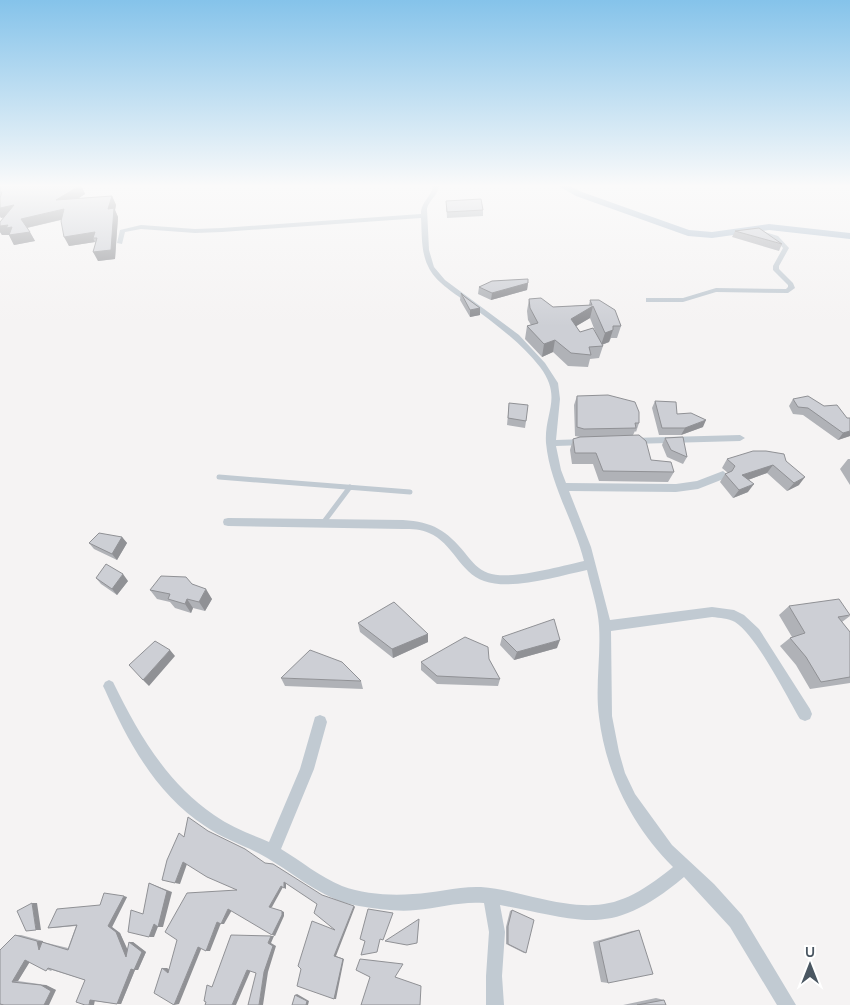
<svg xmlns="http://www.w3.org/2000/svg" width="850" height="1005" viewBox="0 0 850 1005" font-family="Cabin,sans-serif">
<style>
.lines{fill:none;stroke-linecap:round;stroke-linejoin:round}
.lane{stroke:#c1cad2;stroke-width:5}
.street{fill:#c1cad2;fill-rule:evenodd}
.primary{fill:#b3c2d1;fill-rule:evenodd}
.wall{fill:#b0b2b7;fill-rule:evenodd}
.shaded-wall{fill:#909195}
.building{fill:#cdcfd5;stroke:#909195}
</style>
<rect width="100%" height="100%" fill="#f5f3f3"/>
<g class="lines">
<path class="lane" d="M219 477 410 492
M323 523 350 487"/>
<path class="street" d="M433 185H439C437 198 430 198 427 209L429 250 434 267 445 280 519 335 545 363 558 383 560 399 556 440 585 439 590 442 585 445 556 446 561 470 566 483 676 484 697 481 723 471 728 475 726 478 698 489 676 492 569 491 591 547 610 620 712 607 734 610 744 615 759 629 810 709 812 714 810 719 805 721 800 719C786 695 756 635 735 622 728 618 720 618 712 617L611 631 612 716 619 752 625 773 635 794 672 845 714 884 742 915 796 1005H777L730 927 684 877C611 938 585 921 500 905L505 932 502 976 504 1005H486V976L489 932 484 903C461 901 439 908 416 910 398 912 378 909 359 906 326 901 300 878 272 861 251 847 226 841 205 826 156 794 128 742 105 690L103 686 105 682 109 680 113 682C138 733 166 782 214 815 231 827 250 834 269 842L300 769 315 717 320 715 325 717 327 722 314 769 281 849C301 861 320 877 342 886 364 894 391 896 413 894 436 893 458 886 481 887 499 888 516 893 533 897 598 912 621 909 673 867 632 826 606 774 599 717 595 687 601 656 599 626 598 607 591 588 587 570 558 576 512 591 484 581 460 573 453 543 429 533 421 529 412 529 403 529L228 526 224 525 223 522 224 519 228 518 403 520C433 522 446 530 465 553 471 561 479 570 488 573 510 581 561 566 584 561 574 521 550 485 546 443 544 412 563 398 540 367 520 341 492 322 466 302 453 292 435 282 428 266 421 252 422 234 421 218L222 232 195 233 141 229 125 232 122 244 117 243 120 230 141 225 195 229 222 228 421 214C421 201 432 197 433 185Z
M751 228 778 236 789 248 779 266V269L793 283 795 288 788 293 716 292 683 302H646V298H683L716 288 786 289 788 287V285L773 270V266L783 248 774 238 749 231V229Z
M740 435 745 438 740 441 632 444 627 441 632 438Z"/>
<path class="primary" d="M557 185H567L582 192 689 230 712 232 769 224 850 233V239L769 230 712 238 688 236 576 196Z"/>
</g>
<path class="wall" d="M0 185H81L85 194 78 199 112 196 116 205 115 210 118 217 115 259 98 261 95 242 69 246 61 220 27 228 35 241 14 245 9 235H2L0 232V222L4 217 1 218 0 216Z
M446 201 483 210V216L447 218Z
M735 231 782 244 779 251 732 237Z
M528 283 527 290 491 300 478 294 479 287Z
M461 293 480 308V315L470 317 460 300Z
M529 299 553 307 589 305 590 300 621 326 617 338H611L609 342 602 345 603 346 599 358 590 359 588 367 568 366 553 352 542 357 525 339 527 326 531 325 528 320 527 311ZM590 318 597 336 580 332 576 326Z
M577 396 639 423 636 432 635 431 633 435 651 460 674 472 668 482 599 481 593 464H572L570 450 573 439 580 437 575 436 574 405Z
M793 399 824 406 847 418 850 436 838 440 803 415 793 414 789 406Z
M655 401 677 414 703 427 681 435H659L652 408Z
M509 403 526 421 525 428 507 425Z
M665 438 687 457 683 464 667 457 662 445Z
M727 459 786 461 799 485 787 491 767 473 748 480V492L733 498 720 482 725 474 728 473 722 468Z
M848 459H850V485L840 469Z
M122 537 127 543 117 560 94 549 89 543Z
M96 578 128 581 117 595 101 584Z
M192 584 212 599 205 611 193 608 191 613 175 608 170 602 157 599 150 590Z
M789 606 850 616 842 622 850 632V683L810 689 796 665 780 646 790 638 792 637 779 615Z
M358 623 428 634V642L393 658 360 632Z
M502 637 557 648 514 660 500 645Z
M489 659 500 679 498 686 437 684 421 670V662Z
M281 678 361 681 363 689 285 686Z
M127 897 112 927 120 933 127 950 133 942 146 952 138 970H135L121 1004H117L94 1001V1005L85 980 52 970 51 971 29 962 18 981 46 985 56 990 0 1005 15 935H21L43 941V942L47 943 68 948 76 926 53 928H48L100 905Z
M512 910 526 953H524L506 944V927L510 911Z
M639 930 608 983 601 982 593 942 632 931Z
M656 998 664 1000 666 1005H623Z"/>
<path class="shaded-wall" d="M81 185 85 194 60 209 56 200Z
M112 196 116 205 115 210 118 217 115 259 98 261 93 252Z
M14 205 19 214 1 218 0 216V208Z
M64 209 68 218 26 228 21 219Z
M8 225 12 227 30 232 35 241 14 245 9 235H2L0 232V226Z
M95 232 97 238H93L95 242 69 246 64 237Z
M528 283 527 290 491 300 492 293Z
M593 306 590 318 568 331 571 319Z
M480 308V315L470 317V310Z
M613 330 609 342 601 345 605 333Z
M555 340 553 352 542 357 544 344Z
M706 420 703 427 681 435 685 428Z
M850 431V436L838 440 843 433Z
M773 465 767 473 737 484 742 475Z
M805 477 799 485 787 491 794 483Z
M754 484 748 492 733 498 739 490Z
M122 537 127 543 117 560 112 554Z
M123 574 128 581 117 595 112 589Z
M206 589 212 599 205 611 199 602Z
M187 599 193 608 191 613 185 604Z
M428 634V642L393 658 392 649Z
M560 640 557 648 514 660 517 652Z
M170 650 175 656 149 686 143 680Z
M183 862 187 864 180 884 175 883Z
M284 882 286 883V889L284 888Z
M149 883 172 892 163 927H158Z
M281 886 283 887 272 907H269Z
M124 896 127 897 112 927 120 933 131 957H126L108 926Z
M32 903H37L41 930H36Z
M354 906 355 907 336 956 344 959 336 999H334V956Z
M228 909 232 910 224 924H221Z
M282 911 284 912V916L275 936 272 935Z
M217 922 221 923 210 951H206Z
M154 924H159L154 937H149Z
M271 936H274L271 943 276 946 268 972 263 1005H259L268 943Z
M37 941H43L44 950H39Z
M129 942H133L146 952 138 970H135L121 1004H117L131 969Z
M198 947H202L179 1004 174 1005Z
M25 960H31L18 981 12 982Z
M162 968H167L173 972 168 973Z
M247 970H251L236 1005H232Z
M41 985H46L56 990 49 1005H44Z
M297 994 309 1001 308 1005H306L295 995Z
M90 1000H95L94 1005H89Z"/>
<path class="building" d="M0 185H81L56 200 112 196 108 209 114 208 111 250 93 252 97 238H93L95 232 64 237 61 221 64 209 21 219 30 232 9 235 12 227 6 228 8 225 0 226V222L14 205 0 208V198L2 192H0Z
M481 199 483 210 447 212 446 201Z
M759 228 782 244 735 231Z
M528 279V283L492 293 479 287 492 281Z
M461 293 465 297 480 308 470 310Z
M541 298 553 307 592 305 590 300H599L615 310 621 326H613V330L605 333 593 306 571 319 580 332 593 328 603 346 589 347 591 355 571 353 555 340 544 344 527 326 538 323 530 308 529 299Z
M608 395 635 402 639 412V423H635L636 428 584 429 577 427V396Z
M808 396 824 406 837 405 847 418H850V431L843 433 808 408 798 407 793 399Z
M655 401 676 402 677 414 691 413 706 420 685 428H662Z
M509 403 528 405 526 421 508 418Z
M639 435 646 441 651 460 671 462 674 472 603 471 596 453H575L573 439 580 437Z
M683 437 687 457 671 450 665 438Z
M753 451H766L784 454 786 461 805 477 794 483 773 465 742 475 754 484 739 490 725 474 732 471 735 466 727 459Z
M99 533 122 537 112 554 89 543Z
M106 564 123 574 112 589 96 578Z
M161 576 186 577 192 584 206 589 199 602 187 599 185 604 168 599 170 594 150 590Z
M839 599 850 615 838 617 850 632V677L821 682 806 657 790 638 805 633 789 606Z
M394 602 428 634 392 649 358 623Z
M554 619 560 640 517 652 502 637Z
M465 637 488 647 489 659 500 679 437 676 421 662Z
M155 641 170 650 143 680 129 665Z
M310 650 342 662 361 681 281 678Z
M188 817 208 831 245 849 265 863 273 864 322 895 354 906 334 956 343 959 334 999 297 986 301 969 298 966 312 921 335 930 314 913 317 904 284 882V888L281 886 269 907 282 911V915L272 935 228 909 221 924 217 922 206 951 198 947 174 1005 154 993 162 968 168 973 177 940 165 932 187 893 237 890 207 877 183 862 175 883 162 880 167 860 179 833 184 837Z
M149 883 167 891 158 927 154 924 149 937 128 932 131 910 143 914Z
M104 893 124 896 108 926 116 932 126 957 129 942 142 952 134 970 131 969 117 1004 90 1000 89 1005H85L76 1002 85 980 48 968 46 971 25 960 12 982 41 985 51 991 44 1005H4L0 1004V950L15 935 37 941 39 950 42 942 68 950 77 925 48 928 57 909 100 905Z
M32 903 36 930 26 931 17 911Z
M368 909 393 913 383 940 380 939 377 952 361 955 365 941 360 939Z
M512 910 534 920 526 953 508 944V926Z
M419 919 417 943 407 945 385 941Z
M639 930 653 974 608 983 599 942Z
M231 935 271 936 268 943 273 946 264 972 259 1005H248L256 973 247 970 232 1005H205L206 1002 204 1001 207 985 212 987Z
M360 959 403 964 395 977 421 986 420 1005H361L370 977 356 970Z
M295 995 307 1001 306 1005H292Z
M664 1000 666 1005H637Z"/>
<linearGradient id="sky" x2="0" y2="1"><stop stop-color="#85c3ea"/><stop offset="0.57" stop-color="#fafafa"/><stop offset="1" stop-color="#fafafa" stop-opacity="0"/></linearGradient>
<rect width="850" height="326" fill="url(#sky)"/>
<g transform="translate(810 965)" stroke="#ffffff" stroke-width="4" paint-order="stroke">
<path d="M0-4L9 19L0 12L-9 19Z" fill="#4a5661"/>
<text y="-8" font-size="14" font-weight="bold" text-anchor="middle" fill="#4a5661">U</text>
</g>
</svg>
